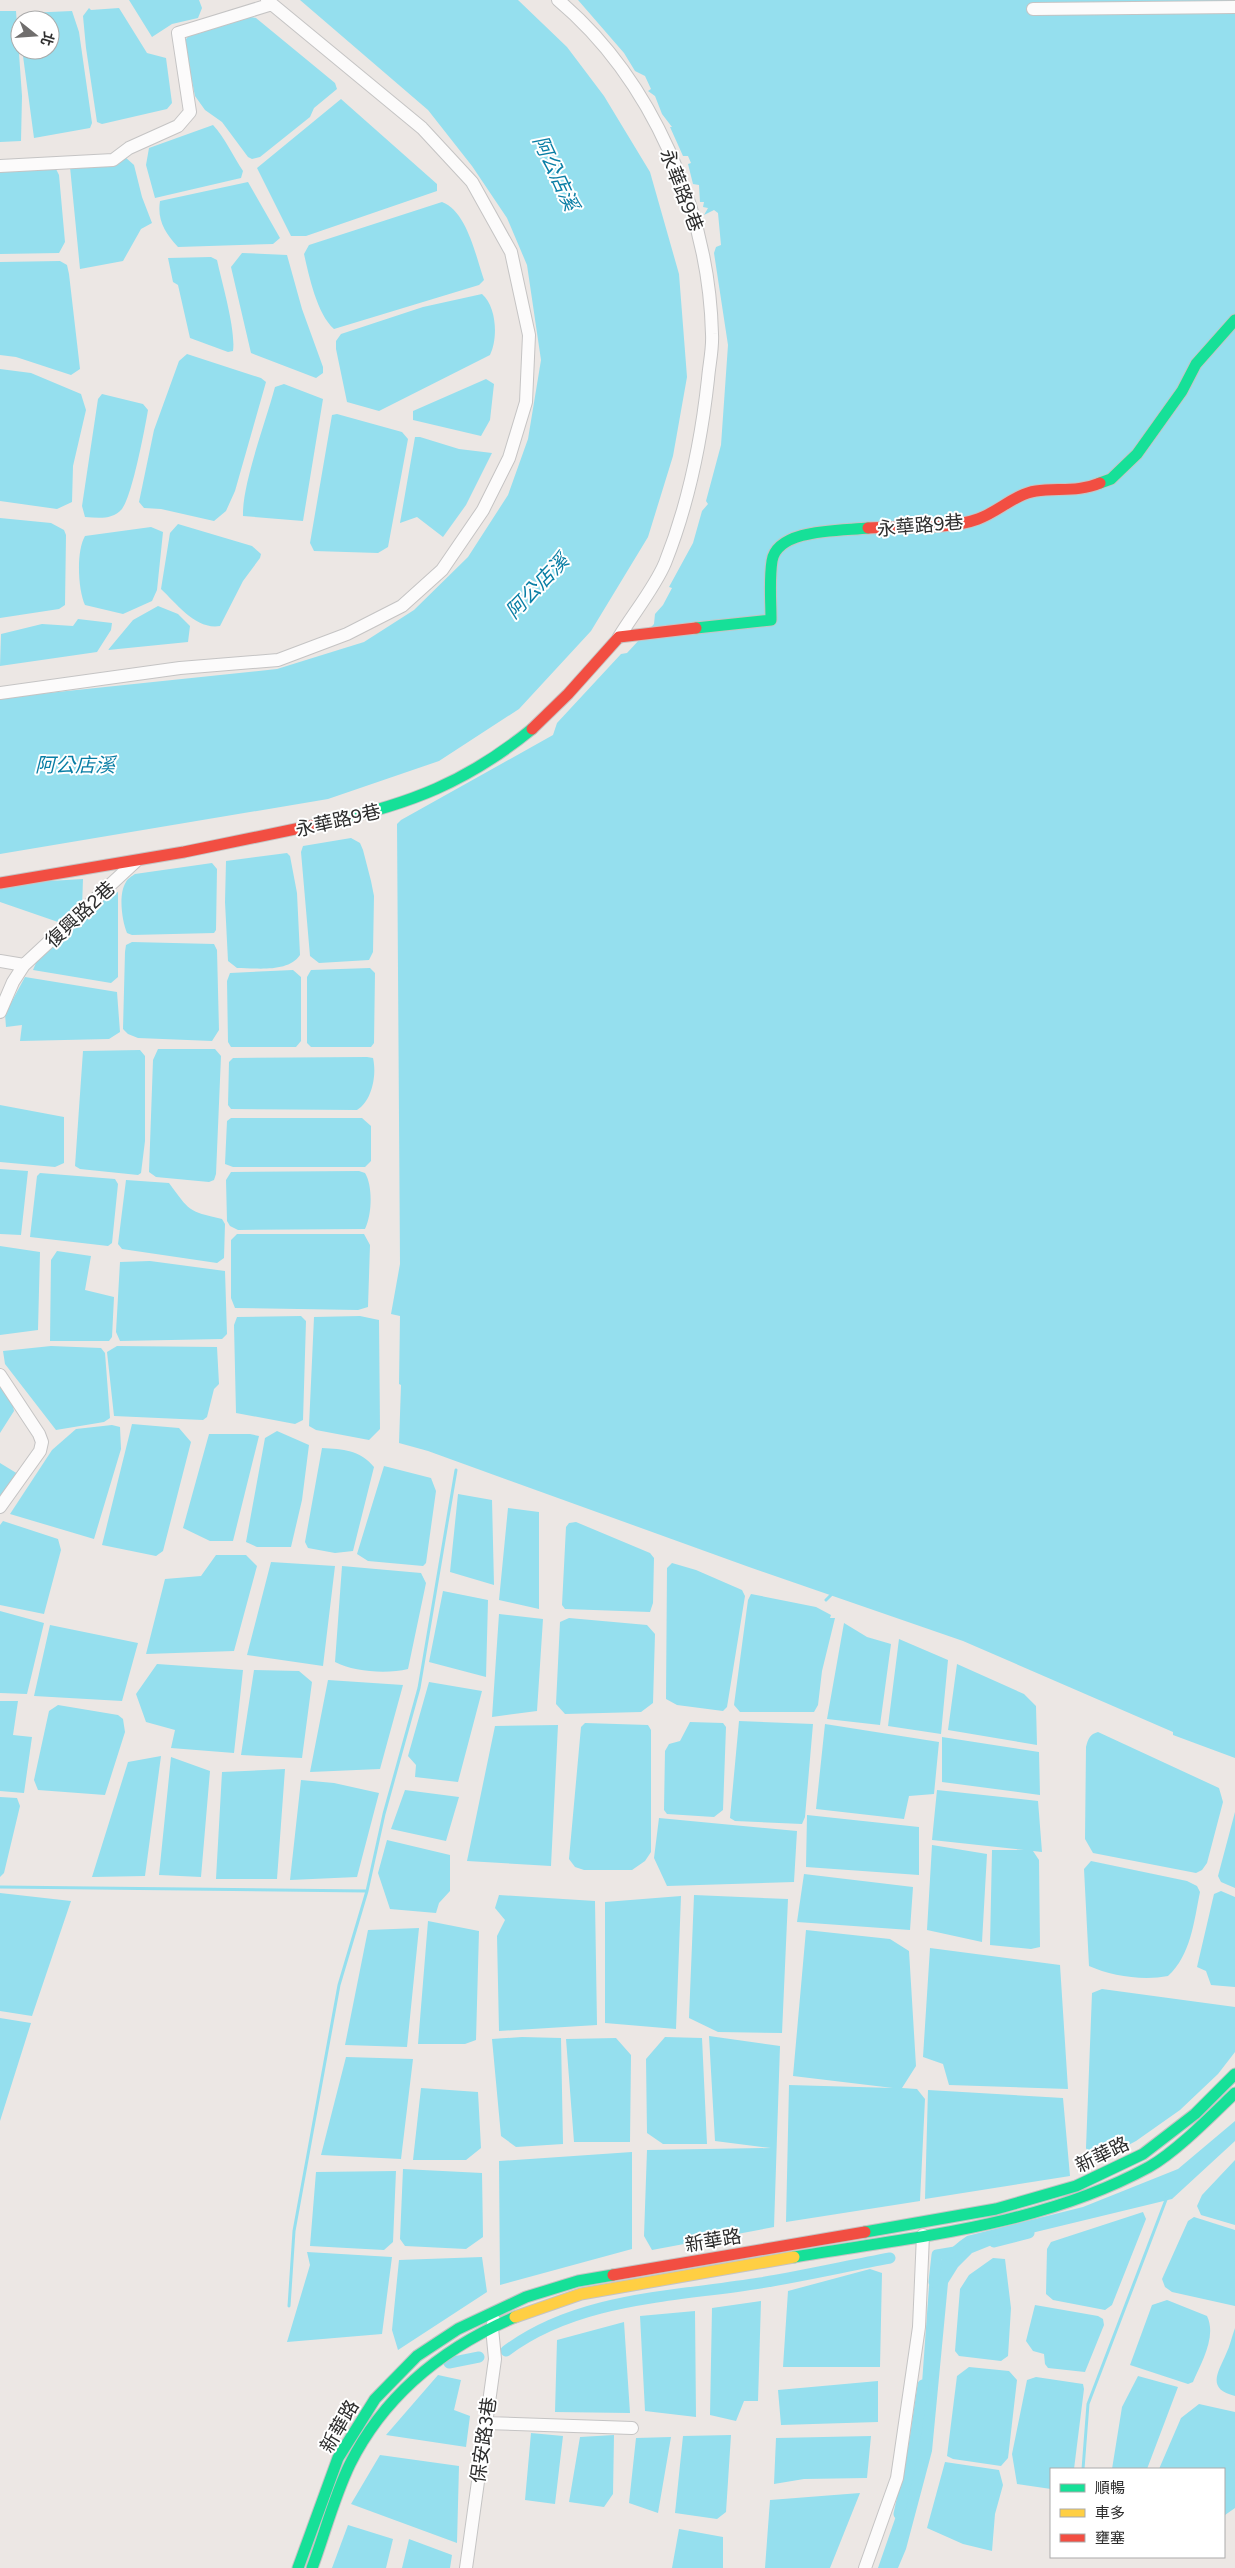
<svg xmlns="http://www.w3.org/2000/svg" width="1235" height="2568" viewBox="0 0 1235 2568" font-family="Figtree,'Noto Sans TC',sans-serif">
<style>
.water{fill:#95dfee}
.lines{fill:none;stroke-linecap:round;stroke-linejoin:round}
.stream{stroke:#95dfee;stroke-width:3}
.canal{stroke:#95dfee;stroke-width:11}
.street-casing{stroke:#c5c4c4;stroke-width:14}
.fast-casing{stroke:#c5c4c4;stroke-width:13}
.slow-casing{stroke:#c5c4c4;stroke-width:13}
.jam-casing{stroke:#c5c4c4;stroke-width:13}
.street{stroke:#fcfbfb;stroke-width:12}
.fast{stroke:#16e098;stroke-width:11}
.slow{stroke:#ffcf43;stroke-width:11}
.jam{stroke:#f24e42;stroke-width:11}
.labels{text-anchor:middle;stroke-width:4;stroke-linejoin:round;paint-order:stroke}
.street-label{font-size:19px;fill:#2d2d2d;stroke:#fff}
.water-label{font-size:20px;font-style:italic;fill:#097ea5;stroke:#fff}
</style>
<rect width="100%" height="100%" fill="#ece7e4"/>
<path class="water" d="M129 0H199L202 8 198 18 172 24 152 37Z
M300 0H518L567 47 604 96 650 172 679 274 687 377 673 456 648 537 591 631 519 709 439 761 328 799 0 854V698L277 669 364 642 414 610 468 557 508 495 528 439 541 360 527 265 507 218 472 166 428 110Z
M578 0H1235V1758L1173 1735V1732L963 1641 749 1567 428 1451 399 1443 401 1385 399 1384 400 1316 391 1314 400 1264 397 824 401 820 553 735 557 723 621 654 627 653 654 624 655 614 663 605 672 588 669 587 693 543 702 511 708 504 706 501 721 445 728 345 714 253 716 247 721 245 718 213 714 210 704 215 708 208 703 207 704 202H700L699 185 693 184 688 164 691 163 688 156H683L670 127H672L662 114 655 96 648 91 651 89 645 76 635 71 624 53Z
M89 8 91 10 119 8 147 53 166 58 172 103 167 109 102 124 97 122 86 48 83 16Z
M0 11H16L22 96 21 141 0 142Z
M72 11 79 32 92 123 90 128 34 138 23 56 24 50H50V20H26L27 13Z
M246 16 256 18 335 83 337 89 314 108 310 117 260 157 252 159 248 157 222 122 205 110 195 96 184 42 189 35Z
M341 99 437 184V191L306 236H291L257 168Z
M213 125C225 138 233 156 243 171L241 178 155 198 146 165 149 148Z
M125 157 134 165 142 197 152 223 141 229 123 261 80 269 70 167Z
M55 167 59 175 65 242 59 253 0 254V169Z
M248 182 280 238 273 244 178 247C165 233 157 220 160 201Z
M442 202C467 211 476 257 484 280L479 285 334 329C317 314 309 276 304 254L309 245Z
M242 253 287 255 302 309 323 367V373L316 378 251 353 231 267Z
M211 257 217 260C222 283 236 330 233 351L228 352 190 338 178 285 173 282 168 258Z
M60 261 67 265 69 274 80 369 71 375 16 357 0 355V262Z
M482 294C497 307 498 339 490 355L379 411 347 402 336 349V341L341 334 423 307Z
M187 354 261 378 266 382 235 491 226 511 214 521 161 509 144 508 139 502 154 430 179 361Z
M0 369 31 373 81 394 86 410 73 466 72 502 57 509 0 501Z
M486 379 494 384 490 420 481 436 413 420V411Z
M284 384 323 399 303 521 243 516C242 484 266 421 275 387Z
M102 394 143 404 148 410C145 428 132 497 122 509 112 520 99 518 85 517L82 506 98 399Z
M337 414 402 432 408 439 388 547 378 553 314 551 310 543 332 415Z
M415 437H420L459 449 492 453 466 505 443 537 417 517 400 523Z
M0 518 51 523 64 530 66 535 65 605 59 609 0 618Z
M178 524 252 546 261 554 260 558 243 581 220 626C196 630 177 604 161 589L170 533Z
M151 527 163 532 157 590 152 601 123 614 85 605C78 590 76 551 85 536Z
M158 606 178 614 190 626 188 642 108 650 133 620Z
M78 619 112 623 111 630 97 652 0 666 1 634 42 624 73 626Z
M351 838 360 843 363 850 371 881 374 896 373 952 369 960 319 963 310 956 301 852 303 846Z
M287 853 290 856 297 893 300 955C288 973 256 968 237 968L228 961 225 902 226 861Z
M212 863 217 869 216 930 214 933 132 935 127 933C122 921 118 894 126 882 127 879 132 876 135 874Z
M83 879 82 908 58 922 0 902V884Z
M118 892V977L111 983 33 970 38 958 63 933 80 923 106 897Z
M132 942 214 944 217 950 219 1030 212 1041 138 1038 128 1034 123 1029 125 952 126 945Z
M370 968 375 973 374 1043 371 1047H311L307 1043V977L311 970Z
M293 970 301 977V1041L296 1047H231L228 1042 227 981 230 973Z
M25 977 117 992 120 1032 109 1039 20 1041 22 1025 6 1027 5 1014Z
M158 1049H215L221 1056 216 1174 214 1180 209 1182 156 1177 149 1172 153 1060Z
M140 1050 145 1056V1141L141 1173 138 1175 80 1169 75 1166 83 1051Z
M367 1057 373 1058C377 1075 372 1101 357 1110L231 1109 228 1105 229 1062 233 1058Z
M0 1105 64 1117V1163L55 1167 0 1162Z
M231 1118H362L371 1126V1161L365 1167H233L225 1164 227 1121Z
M0 1169 28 1171 21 1235 0 1234Z
M359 1171 365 1173C373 1186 372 1215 365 1229L238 1230 230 1226 227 1221 226 1180 231 1172Z
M40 1173 115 1179 118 1184 112 1243 108 1246 30 1237 37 1176Z
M126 1180 169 1183C190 1211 187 1211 222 1219L225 1224 224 1258 217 1263 122 1249 118 1244Z
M237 1234H364L370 1245 368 1307 358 1310 235 1308 231 1298V1240Z
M0 1246 40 1252 38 1330 0 1335Z
M57 1251 91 1256 85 1290 114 1297 112 1337 109 1341H50L51 1260Z
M150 1261 225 1271 227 1334 222 1339 120 1341 116 1332 120 1262Z
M301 1316 306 1321 303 1420 295 1424 236 1413 234 1325 237 1317Z
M360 1316 379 1320 380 1429 369 1440 316 1430 309 1426 314 1317Z
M51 1346 101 1348 105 1353 110 1418 104 1422 56 1430 5 1364 3 1351Z
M117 1346 217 1347 219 1384 214 1389 207 1417 203 1420 114 1416 107 1352Z
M0 1384 12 1401 14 1411 0 1433Z
M132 1424 179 1428 191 1442 163 1551 156 1556 102 1545Z
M112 1425 120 1427 121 1449 94 1539 10 1514 52 1450 76 1429Z
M277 1431 309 1445 302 1500 291 1547H257L246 1542 265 1438Z
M209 1434H250L259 1436 233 1541H210L183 1528Z
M322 1448C343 1449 360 1450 374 1467L353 1551 335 1553 308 1548 305 1542Z
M0 1463 18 1474 0 1501Z
M384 1466 431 1478 436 1491 426 1563 423 1566 368 1561 357 1554Z
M458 1494 492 1500 494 1585 450 1572Z
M508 1508 539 1512V1609L499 1600Z
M3 1521 58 1539 61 1550 44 1614 0 1605V1525Z
M576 1522 650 1553 654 1558 653 1603 650 1612 565 1609 562 1605 566 1527 569 1523Z
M216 1555H246L257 1566 234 1651 146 1654 165 1579 201 1576Z
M271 1562 335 1566 323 1666 247 1655Z
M672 1563 696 1570 742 1590 745 1596 727 1707 723 1711 677 1705 666 1699 667 1568Z
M342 1566 421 1573 426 1583 408 1669C387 1674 354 1672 335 1662Z
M443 1591 488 1600 486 1677 429 1662Z
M751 1594 816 1607 831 1615 830 1618H835L822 1671 818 1705 814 1712H740L734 1705 748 1600Z
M0 1611 44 1623 27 1694 0 1693Z
M499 1614 543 1619 537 1711 492 1717Z
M569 1618 647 1625 655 1634 653 1703 641 1712 565 1714 556 1704 560 1622Z
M844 1623 867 1637 891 1644 880 1725 827 1719Z
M50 1625 138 1643 122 1701 34 1696Z
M899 1639 948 1660 941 1734 888 1726Z
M157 1664 243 1670 234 1753 171 1748 175 1730 146 1722 136 1694Z
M957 1664 1024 1694 1036 1706 1037 1745 948 1730Z
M254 1670 299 1671 312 1682 302 1758 241 1755Z
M328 1680 403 1685 380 1769 310 1772Z
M429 1682 482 1691 458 1782 415 1777 416 1765 408 1756Z
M0 1701H18L13 1735 32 1737 24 1793 0 1791Z
M58 1705 118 1715 123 1719 125 1732 105 1795 38 1790 34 1780 49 1711Z
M739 1721 813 1724 805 1817 802 1824 735 1821 730 1818Z
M690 1722 723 1723 726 1727 723 1810 714 1817 667 1814 664 1810 665 1751 669 1744 680 1741Z
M585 1723 648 1725 651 1730V1852L645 1861 632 1870H584L575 1867 569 1859 581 1727Z
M825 1724 939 1742 934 1794 909 1796 904 1819 816 1809Z
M558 1725 551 1866 467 1861 495 1726Z
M1098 1732 1219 1788 1223 1802 1207 1863 1202 1870 1196 1873 1093 1853 1085 1839 1086 1747C1088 1739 1090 1734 1098 1732Z
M942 1737 1039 1752 1040 1795 942 1782Z
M161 1756 145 1876 92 1877 128 1762Z
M171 1757 210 1771 201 1877 159 1875Z
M285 1769 277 1879H216L222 1772Z
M301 1780 334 1783 379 1793 357 1877 290 1880Z
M405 1790 459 1797 446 1841 391 1829Z
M937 1790 1038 1801 1042 1852 1033 1851 1039 1860 1040 1947 1031 1949 990 1945 992 1850H1024L932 1840Z
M0 1797 17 1798 20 1806 4 1873 0 1877Z
M1235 1812V1888L1221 1882 1218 1876Z
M807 1815 919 1827V1875L806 1867Z
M659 1818 797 1831 794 1882 667 1886 654 1858Z
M387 1840 450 1855V1891L439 1903 436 1913 390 1909 378 1873Z
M932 1845 987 1854 982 1942 927 1930Z
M1091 1861 1187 1881 1197 1886 1200 1892C1194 1921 1191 1955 1168 1976 1143 1981 1111 1976 1089 1966L1084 1869Z
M804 1874 913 1887 910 1930 797 1922Z
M1221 1891 1235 1897V1987L1211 1985 1206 1971 1197 1967 1214 1894Z
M0 1893 71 1901 32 2016 0 2011Z
M499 1895 595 1901 597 2025 499 2031 497 1936 505 1920 495 1908Z
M694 1895 788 1899 782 2033 718 2032 689 2018Z
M681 1896 676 2029 605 2023V1902Z
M428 1921 479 1931 476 2040 465 2044H418Z
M419 1928 407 2047 345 2045 368 1930Z
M806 1930 890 1939 909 1951 916 2066 902 2088 917 2089 925 2099 920 2201 786 2222 789 2085 893 2088 793 2076Z
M930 1948 1060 1965 1068 2089 949 2085 943 2064 923 2057Z
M1102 1989 1235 2007V2052L1218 2074 1180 2110 1136 2141 1100 2160C1092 2160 1089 2155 1086 2148L1092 1993Z
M0 2018 31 2023 0 2121Z
M709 2036 780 2046 774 2227 652 2250 644 2236 647 2150 771 2148 715 2141Z
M522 2037 561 2038 563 2144 516 2147 501 2136 492 2039Z
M665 2037 702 2038 707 2144H663L647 2133 646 2059Z
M616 2038 631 2055 630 2142H574L566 2039Z
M346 2057 413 2059 401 2159 321 2155Z
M421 2088 478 2092 481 2148 466 2160H413Z
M928 2090 1063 2098 1070 2176 925 2199Z
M1235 2121V2141L1172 2199 1007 2239 972 2253 958 2267 948 2283 932 2451 906 2549 898 2568H878L914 2464 918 2439 929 2286C936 2264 947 2249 967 2236L1083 2207 1178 2169Z
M632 2152V2249L500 2285 499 2161Z
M1235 2160V2225L1201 2215 1197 2206 1202 2195Z
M403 2169 482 2173 483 2237 466 2249 405 2246 400 2239Z
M396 2171 393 2242 384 2250 310 2246 316 2172Z
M1143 2212 1146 2219 1112 2305 1105 2310 1053 2300 1046 2294 1047 2249 1051 2242Z
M1194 2217 1235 2230V2306L1172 2292 1165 2287 1162 2279 1188 2221Z
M307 2252 392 2257 382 2334 287 2342 310 2265Z
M482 2257 487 2292 398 2350 392 2330 399 2260Z
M993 2258 1005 2259 1011 2308 1008 2356 1001 2361 959 2356 955 2351 960 2289 969 2275Z
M870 2269 882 2273 880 2367H783L788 2291Z
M1167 2300 1207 2316C1217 2337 1201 2363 1193 2382L1188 2384 1130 2365 1152 2305Z
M761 2301 758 2401H744L736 2421 710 2415 712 2308Z
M1035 2305 1098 2316 1103 2319 1104 2325 1085 2372 1048 2368 1045 2364 1044 2354 1033 2351 1026 2341Z
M695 2311 696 2417 645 2411 640 2316Z
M624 2322 630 2413 555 2412 557 2340Z
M1235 2328V2396C1206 2389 1218 2373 1226 2354 1230 2346 1232 2336 1235 2328Z
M969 2367 1009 2371 1017 2380 1008 2458 1001 2466 953 2459 947 2456 957 2376Z
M438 2375 461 2380 454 2410 470 2416 466 2447 386 2435Z
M1138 2376 1178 2387 1147 2469H1112L1122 2407Z
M1036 2377 1083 2384 1084 2389 1074 2469H1051V2489L1017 2484 1012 2454 1027 2380Z
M878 2381V2422L781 2425 778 2390Z
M1199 2404 1235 2412V2508L1225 2515 1224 2469H1159L1181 2418Z
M531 2433 563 2436 555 2504 525 2500Z
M614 2435 613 2494 604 2507 569 2502 580 2437Z
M731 2435 726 2512 717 2519 675 2513 683 2436Z
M871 2436 867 2478 804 2479 774 2484 776 2438Z
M671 2437 658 2513 629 2503 636 2438Z
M380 2455 459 2466 457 2543 351 2504Z
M945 2462 999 2470 1003 2485 995 2514 992 2551 963 2544 927 2528Z
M860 2493 830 2568H765L770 2500Z
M348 2525 393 2539 386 2568H332Z
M679 2529 723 2537V2568H672Z
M409 2539 452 2555 450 2568H402Z"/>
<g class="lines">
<path class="stream" d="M826 1600 832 1594
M0 1887 367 1891
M289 2306 294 2231 339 1985 367 1891 384 1814 419 1688 456 1470
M1083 2469 1088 2404 1167 2197"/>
<path class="canal" d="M994 2242 1029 2233
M934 2282 937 2255 961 2251
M506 2351C578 2297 674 2297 760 2283 803 2276 847 2266 890 2258
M449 2363 479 2357
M899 2514 914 2446 923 2385"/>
<g class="street-casing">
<path id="street" d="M558 0C652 79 709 212 712 334 713 349 709 365 708 379 701 443 689 503 665 563 655 587 633 614 619 637
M1033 9 1235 7
M0 166 113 160 129 148 178 126 190 112 178 33 272 4
M0 693 180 668 278 660 347 634 402 606 442 570 483 510 509 458 526 402 529 335 511 252 472 182 422 128 267 0
M0 961 24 965
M0 1012 13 982 24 965 136 861
M0 1375 39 1434 42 1442 40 1451 0 1507
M485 2423 632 2428
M466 2568 495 2359 492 2328 494 2320
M865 2568 897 2478 919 2327 923 2235"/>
</g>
<g class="fast-casing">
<path id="fast" d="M1100 483 1111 479 1137 454 1182 391 1196 364 1235 320
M696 628 771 620C771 601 769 580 772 561 777 528 842 531 868 528
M329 822C410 804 467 782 532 729
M865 2232 996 2209 1076 2186 1143 2154 1195 2114 1235 2074
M794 2257C913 2237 1041 2226 1149 2167 1177 2151 1211 2116 1235 2093
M298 2568 338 2458 375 2399 417 2356 458 2329 526 2297 578 2281 613 2275
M312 2568C325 2533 334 2497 350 2464 385 2394 445 2347 515 2317"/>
</g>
<g class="slow-casing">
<path id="slow" d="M515 2317 581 2294 794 2257"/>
</g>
<g class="jam-casing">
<path id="jam" d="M868 528C900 526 949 530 978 519 998 512 1015 494 1036 491 1058 488 1079 492 1100 483
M532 729 568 694 619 637 696 628
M0 883 184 852 329 822
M613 2275 865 2232"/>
</g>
<use href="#street" class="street"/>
<use href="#fast" class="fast"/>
<use href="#slow" class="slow"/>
<use href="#jam" class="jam"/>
</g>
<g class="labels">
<g class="street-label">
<text transform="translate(682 190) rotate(69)" y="7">永華路9巷</text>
<text transform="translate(920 525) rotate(-5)" y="7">永華路9巷</text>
<text transform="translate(338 820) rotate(-13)" y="7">永華路9巷</text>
<text transform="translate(80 914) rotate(-43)" y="7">復興路2巷</text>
<text transform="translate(1102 2154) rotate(-26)" y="7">新華路</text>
<text transform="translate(713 2240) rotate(-10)" y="7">新華路</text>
<text transform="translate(339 2426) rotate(-60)" y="7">新華路</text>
<text transform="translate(483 2440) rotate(-82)" y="7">保安路3巷</text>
</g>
<g class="water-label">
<text transform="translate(556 173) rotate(65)" y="7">阿公店溪</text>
<text transform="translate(537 586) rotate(-46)" y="7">阿公店溪</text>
<text x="75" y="772">阿公店溪</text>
</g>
</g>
<rect x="1050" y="2468" width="175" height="90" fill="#ffffff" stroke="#ababab"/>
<rect x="1060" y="2484" width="25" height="8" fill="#16e098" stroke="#ababab"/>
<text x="1095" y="2493" font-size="15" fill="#2d2d2d">順暢</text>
<rect x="1060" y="2509" width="25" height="8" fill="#ffcf43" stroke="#ababab"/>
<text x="1095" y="2518" font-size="15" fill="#2d2d2d">車多</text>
<rect x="1060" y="2534" width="25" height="8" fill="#f24e42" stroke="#ababab"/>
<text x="1095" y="2543" font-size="15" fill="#2d2d2d">壅塞</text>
<g transform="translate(35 35) rotate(107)"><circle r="24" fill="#ffffff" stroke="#ababab"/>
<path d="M0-4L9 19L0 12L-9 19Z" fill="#706e6d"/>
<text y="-8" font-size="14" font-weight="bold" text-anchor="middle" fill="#2d2d2d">北</text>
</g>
</svg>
